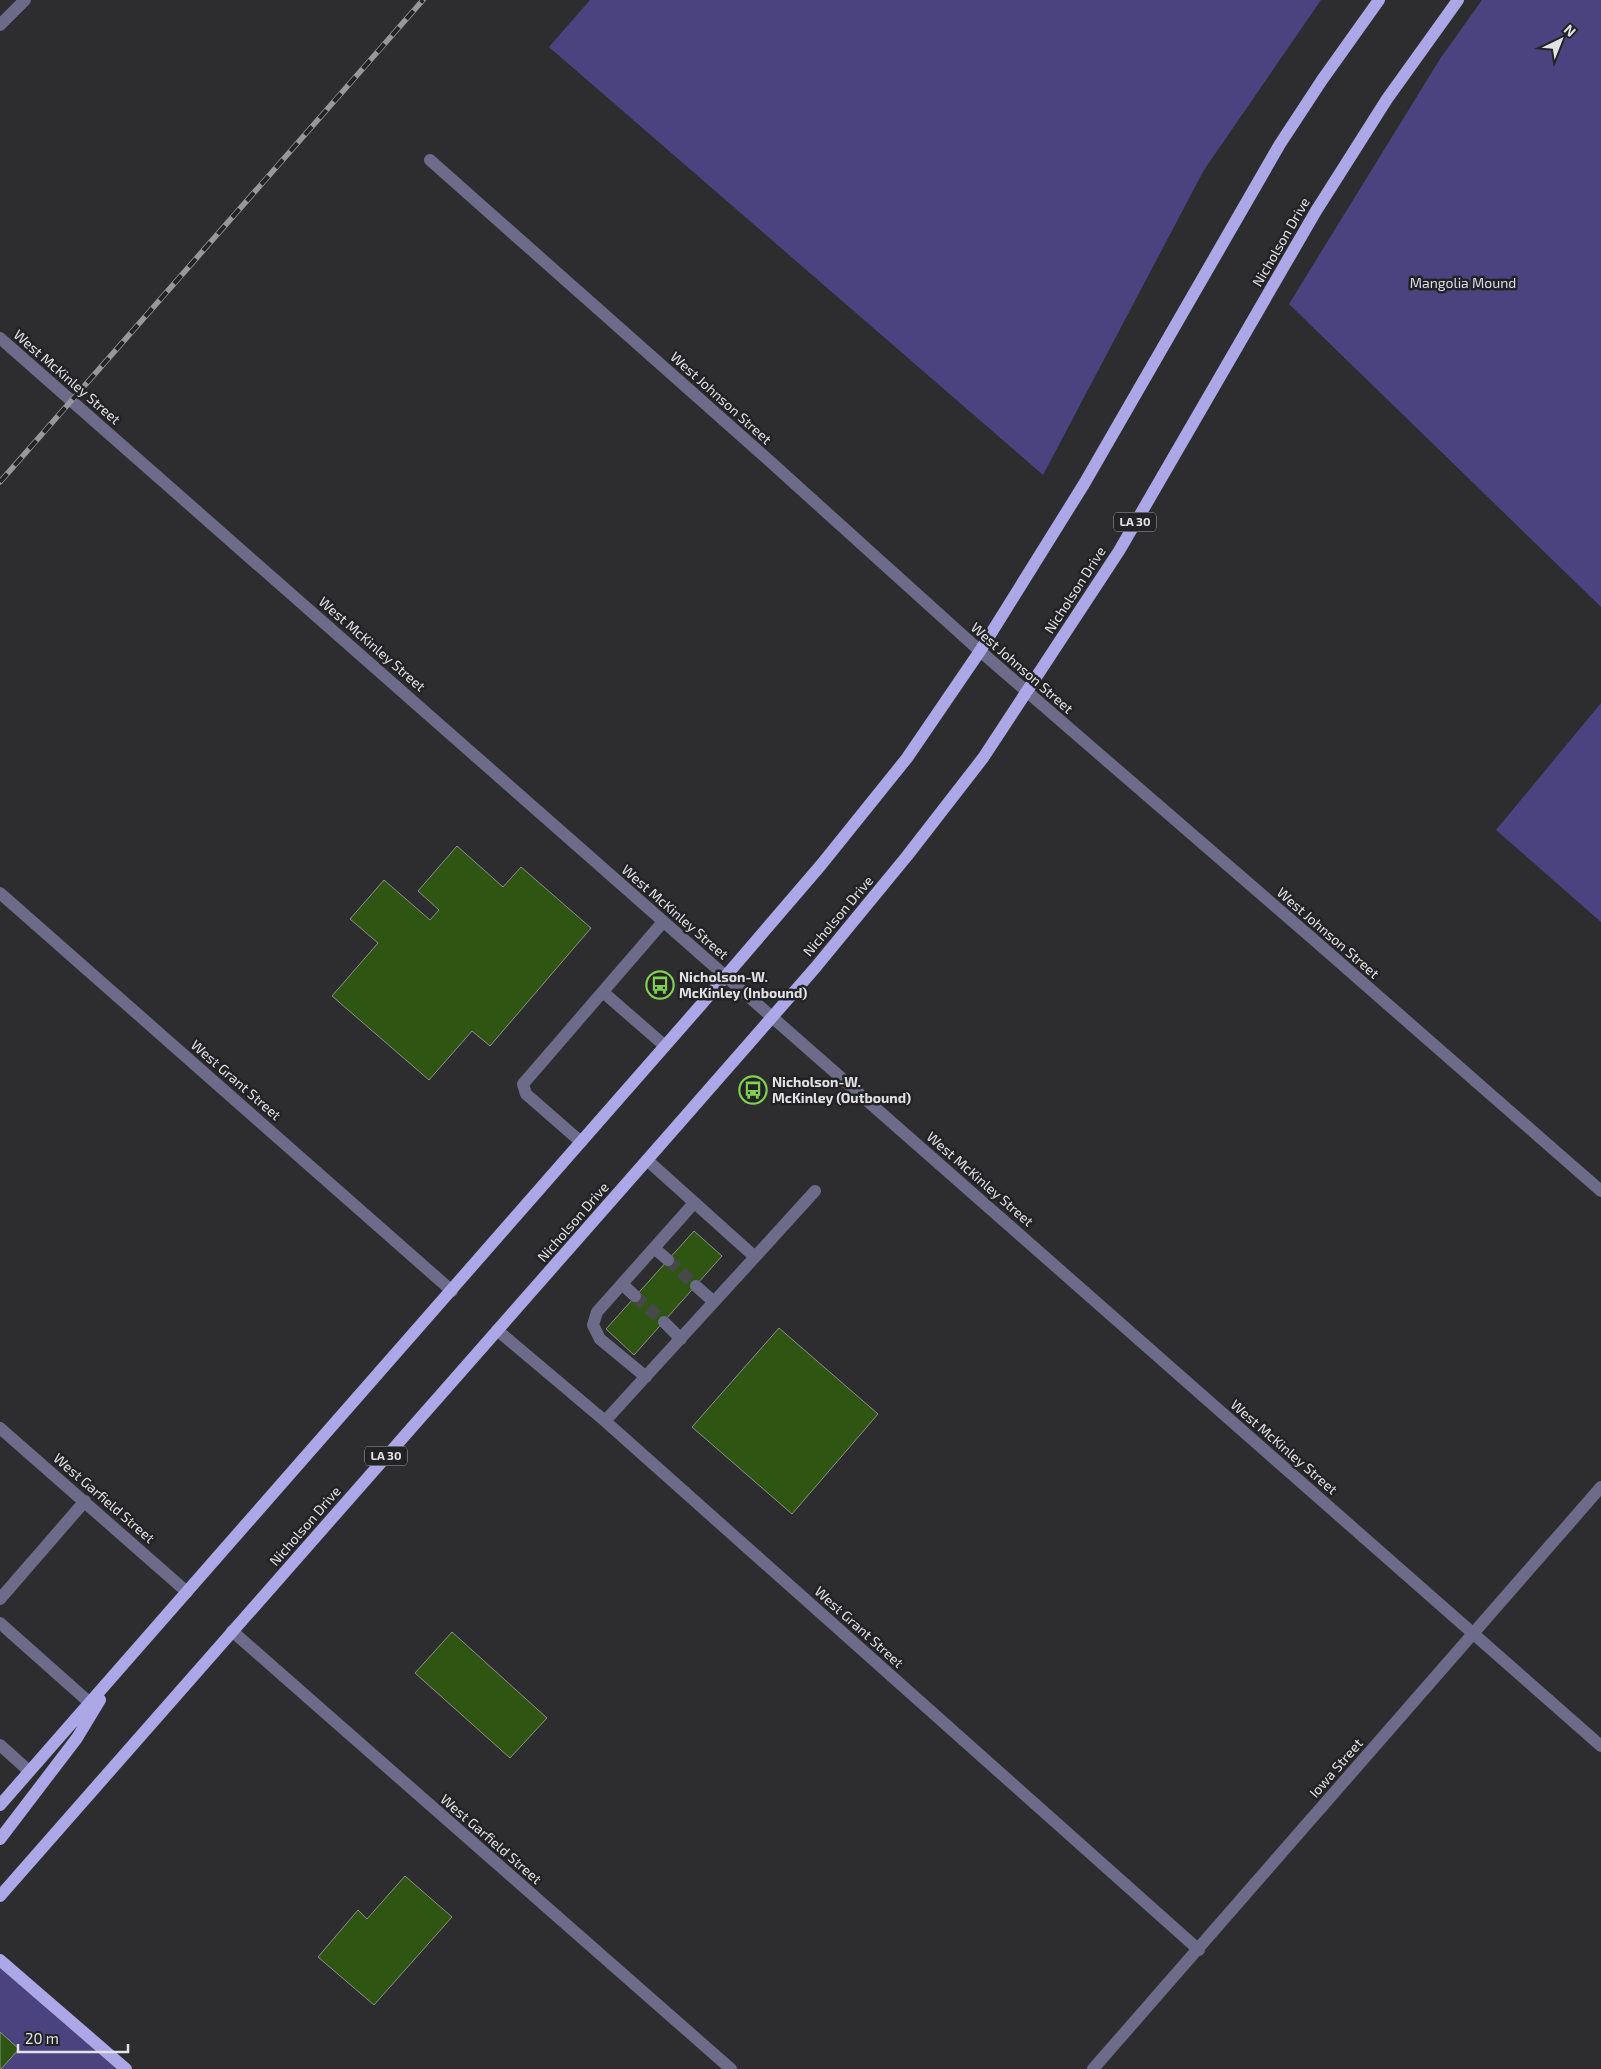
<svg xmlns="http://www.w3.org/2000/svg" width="1601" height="2069" viewBox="0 0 1601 2069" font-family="'Exo 2',sans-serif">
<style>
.green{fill:#4a437f}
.building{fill:#2e5511;stroke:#8d908c}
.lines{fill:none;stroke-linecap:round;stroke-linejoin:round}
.minor-tunnel{stroke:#48484b;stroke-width:12;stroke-dasharray:12 6;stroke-linecap:butt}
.minor{stroke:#6c6b89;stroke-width:12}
.major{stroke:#aca7e6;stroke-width:12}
.rail-casing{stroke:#98989b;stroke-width:5.5}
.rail{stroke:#232326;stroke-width:4;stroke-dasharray:11;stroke-linecap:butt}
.labels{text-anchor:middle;stroke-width:5;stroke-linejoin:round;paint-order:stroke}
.shield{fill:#232326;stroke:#a9a9ac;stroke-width:1}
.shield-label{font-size:12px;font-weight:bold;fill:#e2e2e5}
.street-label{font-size:14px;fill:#e2e2e5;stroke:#232326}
.park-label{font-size:14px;fill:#dddcf0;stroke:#232326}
.poi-label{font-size:14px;font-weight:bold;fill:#e2e2e5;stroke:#232326;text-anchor:start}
</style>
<rect width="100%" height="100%" fill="#2d2d30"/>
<path class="green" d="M590 0H1321L1204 170 1043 475 549 47Z
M1482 0H1601V607L1289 304 1440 59Z
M1601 703V922L1496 830Z
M0 1960 123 2069H0Z"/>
<path class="building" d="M457 846 503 887 521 867 591 928 490 1046 472 1031 429 1080 332 996 378 943 350 919 384 880 430 920 439 910 418 891Z
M694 1231 722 1256 634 1355 606 1329Z
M779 1328 878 1414 792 1514 692 1427Z
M452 1632 547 1718 510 1758 415 1673Z
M405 1876 452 1917 374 2005 318 1957 358 1910 367 1919Z
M0 2032 19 2049 1 2069H0Z"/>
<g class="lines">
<path class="minor-tunnel" d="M668 1260 696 1286
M635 1296 664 1322"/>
<path class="minor" d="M0 25 25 0
M430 160 764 456 980 651 1313 939 1601 1191
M0 338 1601 1746
M0 893 452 1291
M603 992 665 1046
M581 1142 526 1094 523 1084 663 922
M654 1248 668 1260
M755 1257 815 1191
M622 1284 635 1296
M696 1286 714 1302
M664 1322 681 1339
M497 1330 605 1421 1199 1950
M646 1377 600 1339 593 1325 597 1312 694 1203
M605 1421 755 1257 647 1160
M0 1428 187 1592
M0 1599 85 1501
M0 1623 90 1703
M232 1631 731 2069
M0 1745 29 1771
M1093 2069 1601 1487"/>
<path class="major" d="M0 1805 700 1006 821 865 907 758 980 651 1084 484 1280 144 1322 80 1379 0
M0 1839 77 1738 100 1700
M0 1896 647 1160 815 968 907 856 983 758 1119 551 1316 211 1387 99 1458 0
M0 1960 126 2069"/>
<g class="rail-casing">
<path id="rail" d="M0 482 423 0"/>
</g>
<use href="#rail" class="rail"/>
</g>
<defs>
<g id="bus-ring" transform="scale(1.4375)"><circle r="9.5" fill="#232326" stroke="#82d04f" stroke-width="1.5"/><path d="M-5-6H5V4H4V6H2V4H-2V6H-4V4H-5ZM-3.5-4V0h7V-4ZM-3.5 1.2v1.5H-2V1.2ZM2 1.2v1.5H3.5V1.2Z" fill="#82d04f"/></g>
</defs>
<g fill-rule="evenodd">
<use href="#bus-ring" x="660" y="985"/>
<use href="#bus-ring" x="753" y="1090"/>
</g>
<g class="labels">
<g class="shield">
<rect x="1114" y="512.5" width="42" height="19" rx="4"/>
<rect x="365" y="1446.5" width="42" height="19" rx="4"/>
</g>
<g class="shield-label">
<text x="1135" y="526">LA 30</text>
<text x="386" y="1460">LA 30</text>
</g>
<g class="street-label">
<text transform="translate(1281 242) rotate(-60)" y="5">Nicholson Drive</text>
<text transform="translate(67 377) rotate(41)" y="5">West McKinley Street</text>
<text transform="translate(721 398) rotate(42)" y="5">West Johnson Street</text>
<text transform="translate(1075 590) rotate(-57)" y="5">Nicholson Drive</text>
<text transform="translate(372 644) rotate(41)" y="5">West McKinley Street</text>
<text transform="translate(1022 668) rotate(41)" y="5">West Johnson Street</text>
<text transform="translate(675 912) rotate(41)" y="5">West McKinley Street</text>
<text transform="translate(838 916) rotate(-50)" y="5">Nicholson Drive</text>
<text transform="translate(1328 933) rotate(41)" y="5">West Johnson Street</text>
<text transform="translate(236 1080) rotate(41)" y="5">West Grant Street</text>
<text transform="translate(980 1179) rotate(41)" y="5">West McKinley Street</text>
<text transform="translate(573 1222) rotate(-49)" y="5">Nicholson Drive</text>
<text transform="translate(1284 1447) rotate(41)" y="5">West McKinley Street</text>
<text transform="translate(104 1498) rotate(41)" y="5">West Garfield Street</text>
<text transform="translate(305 1526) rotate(-49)" y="5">Nicholson Drive</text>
<text transform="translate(859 1627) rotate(42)" y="5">West Grant Street</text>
<text transform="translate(1336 1768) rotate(-49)" y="5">Iowa Street</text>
<text transform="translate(491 1839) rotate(41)" y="5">West Garfield Street</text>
</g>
<g class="park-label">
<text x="1463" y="288">Mangolia Mound</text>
</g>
<g class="poi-label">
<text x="679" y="982">Nicholson-W.<tspan x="679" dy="16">McKinley (Inbound)</tspan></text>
<text x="772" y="1087">Nicholson-W.<tspan x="772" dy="16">McKinley (Outbound)</tspan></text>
</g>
</g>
<g transform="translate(1561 40) rotate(43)" stroke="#232326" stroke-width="4" paint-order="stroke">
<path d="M0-4L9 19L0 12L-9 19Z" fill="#e2e2e5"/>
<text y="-8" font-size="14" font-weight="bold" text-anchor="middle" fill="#e2e2e5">N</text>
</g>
<path d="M18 2044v8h110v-8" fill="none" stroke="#e2e2e5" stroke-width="2.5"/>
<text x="25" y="2044" font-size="15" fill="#e2e2e5" stroke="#232326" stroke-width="4" paint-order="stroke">20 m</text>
</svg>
